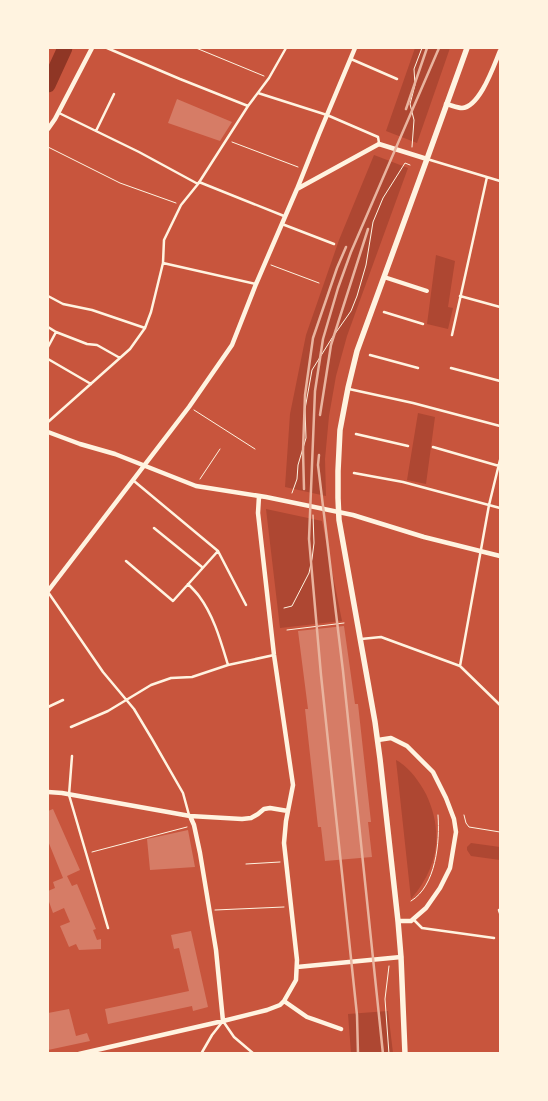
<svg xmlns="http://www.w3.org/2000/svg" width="548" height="1101" viewBox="0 0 548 1101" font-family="Raleway,sans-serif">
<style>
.green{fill:#ae4732}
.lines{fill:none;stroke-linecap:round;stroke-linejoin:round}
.river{stroke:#8f3625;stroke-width:15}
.building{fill:#d67c66}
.path{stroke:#fff3e0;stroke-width:1}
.service{stroke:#fff3e0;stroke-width:2.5}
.pedestrian{stroke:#fff3e0;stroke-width:4}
.minor{stroke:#fff3e0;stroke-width:4.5}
.tertiary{stroke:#fff3e0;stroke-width:5.5}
.rail{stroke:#e9b49f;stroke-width:2.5}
</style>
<rect width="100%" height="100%" fill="#c8553d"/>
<path class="green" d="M415 48H450L417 143 386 131Z
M374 155 408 168 347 336 336 376 329 416 325 459 326 496 285 487 290 414 306 335 339 240Z
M436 255 455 261 448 307 453 308 448 329 427 324Z
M418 413 435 417 426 484 407 480Z
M266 509 322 521 342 621 280 628Z
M396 760C409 767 419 781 426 794 444 832 438 868 411 899Z
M471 843 500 847V860L471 856 467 850V847Z
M388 1011 393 1053H351L348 1014Z"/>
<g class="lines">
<path class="river" d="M48 85 65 48"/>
</g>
<path class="building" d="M177 99 232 122 220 141 168 123Z
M344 626 355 704H358L371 822H368L372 857 325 861 321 827H318L305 709H308L298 631Z
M53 809 80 870 67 876 72 886 77 884 96 929 93 930 97 940 101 939V949L79 950 76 944 69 947 60 926 70 922 64 908 53 913 48 899V891L55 888 53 882 63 878 48 841V811Z
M188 830 195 867 150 870 147 839Z
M191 931 208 1007 193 1011 192 1006 108 1024 105 1009 189 991 179 948 174 949 171 935Z
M69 1009 76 1036 87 1033 90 1041 48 1050V1013Z"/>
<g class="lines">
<path class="path" d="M196 48 264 76
M232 142 298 167
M48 147 120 183 176 203
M412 147 414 120 410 104 415 85 414 69 422 48
M271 265 319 283
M194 410 255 449
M200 479 220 449
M292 493 297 479 298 465 306 438 305 409 312 370 332 338 351 311 357 296 366 265 373 222 383 198 405 163 410 165
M284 608 292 606 309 573 312 559 314 543 313 515
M287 630 344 623
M464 815 466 823 469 827 500 832
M92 852 187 827
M246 864 280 862
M411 901C436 886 440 842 438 815
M215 910 284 907
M389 966 385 999 389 1054"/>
<path class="service" d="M107 48 180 79 248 106
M351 59 397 79
M258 93 327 115 378 137 379 143
M59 113 139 152 198 184
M96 131 114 94
M427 159 500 181
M199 182 284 216
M282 224 334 244
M163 263 256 284
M48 296 63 304 92 310 145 328
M460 296 500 307
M384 312 423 324
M48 327 56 332
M452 335 487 177
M48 347 56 332 87 344 97 345 120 358
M370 355 418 368
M48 359 91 384
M451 368 500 381
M349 389 413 403 500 426
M48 422 130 349 145 328 151 312 163 263 164 240 181 205 198 184 248 106 269 78 286 48
M356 434 408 446
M433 447 499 466
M354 473 403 482 500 508
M154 528 202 567
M218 551 246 605
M126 561 173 601 218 551 134 481
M188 584C192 588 196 592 199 596 214 616 221 642 228 665
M48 592 103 672 134 709 152 739 183 793 189 815
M361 639 381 637 460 666 500 705
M460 666 489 505 500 460
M48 707 63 700
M71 727 108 711 151 685 171 678 192 677 228 665 274 655
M72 756 69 795 108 928
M499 910 500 913
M413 919 422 928 494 938
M201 1054 212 1035 223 1021 234 1037 254 1054"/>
<path class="pedestrian" d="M384 277 427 291"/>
<path class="minor" d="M446 104C451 105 457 108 462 108 480 107 494 65 500 51
M48 129 55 119 92 48
M297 189 379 144 427 159
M48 432 80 444 115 454 196 486 266 497 353 515 424 537 500 556
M48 591 189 407 232 345 256 284 297 189 319 134 355 48
M378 740 391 738 407 746 433 772 446 798 454 819 456 832 450 868 440 888 426 908 411 921H398
M48 792 62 793 190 816 242 819 251 818 258 814 264 809 270 808 288 811
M190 816 194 825 200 853 216 950 223 1021
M297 967 401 957
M284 1001 307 1017 341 1029
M79 1054 223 1021 267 1010 280 1005 284 1001 296 980 297 960 284 843 286 821 293 785 274 655 258 513 259 496"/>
<path class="tertiary" d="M405 1054 401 957 398 921 380 759 375 722 339 520 338 498V471L340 430 348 388 357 351 427 159 467 48"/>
<path class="rail" d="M406 109 427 48
M320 415 331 345 368 229
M319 455 318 465 343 671 383 1054
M304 489 303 451 305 395 313 338 337 268 346 247
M358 1054 357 1015 321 675 309 539 315 391 323 339 338 288 351 252 439 48"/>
</g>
<rect width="548" height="1101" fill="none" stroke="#fff3e0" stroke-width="98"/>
</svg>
